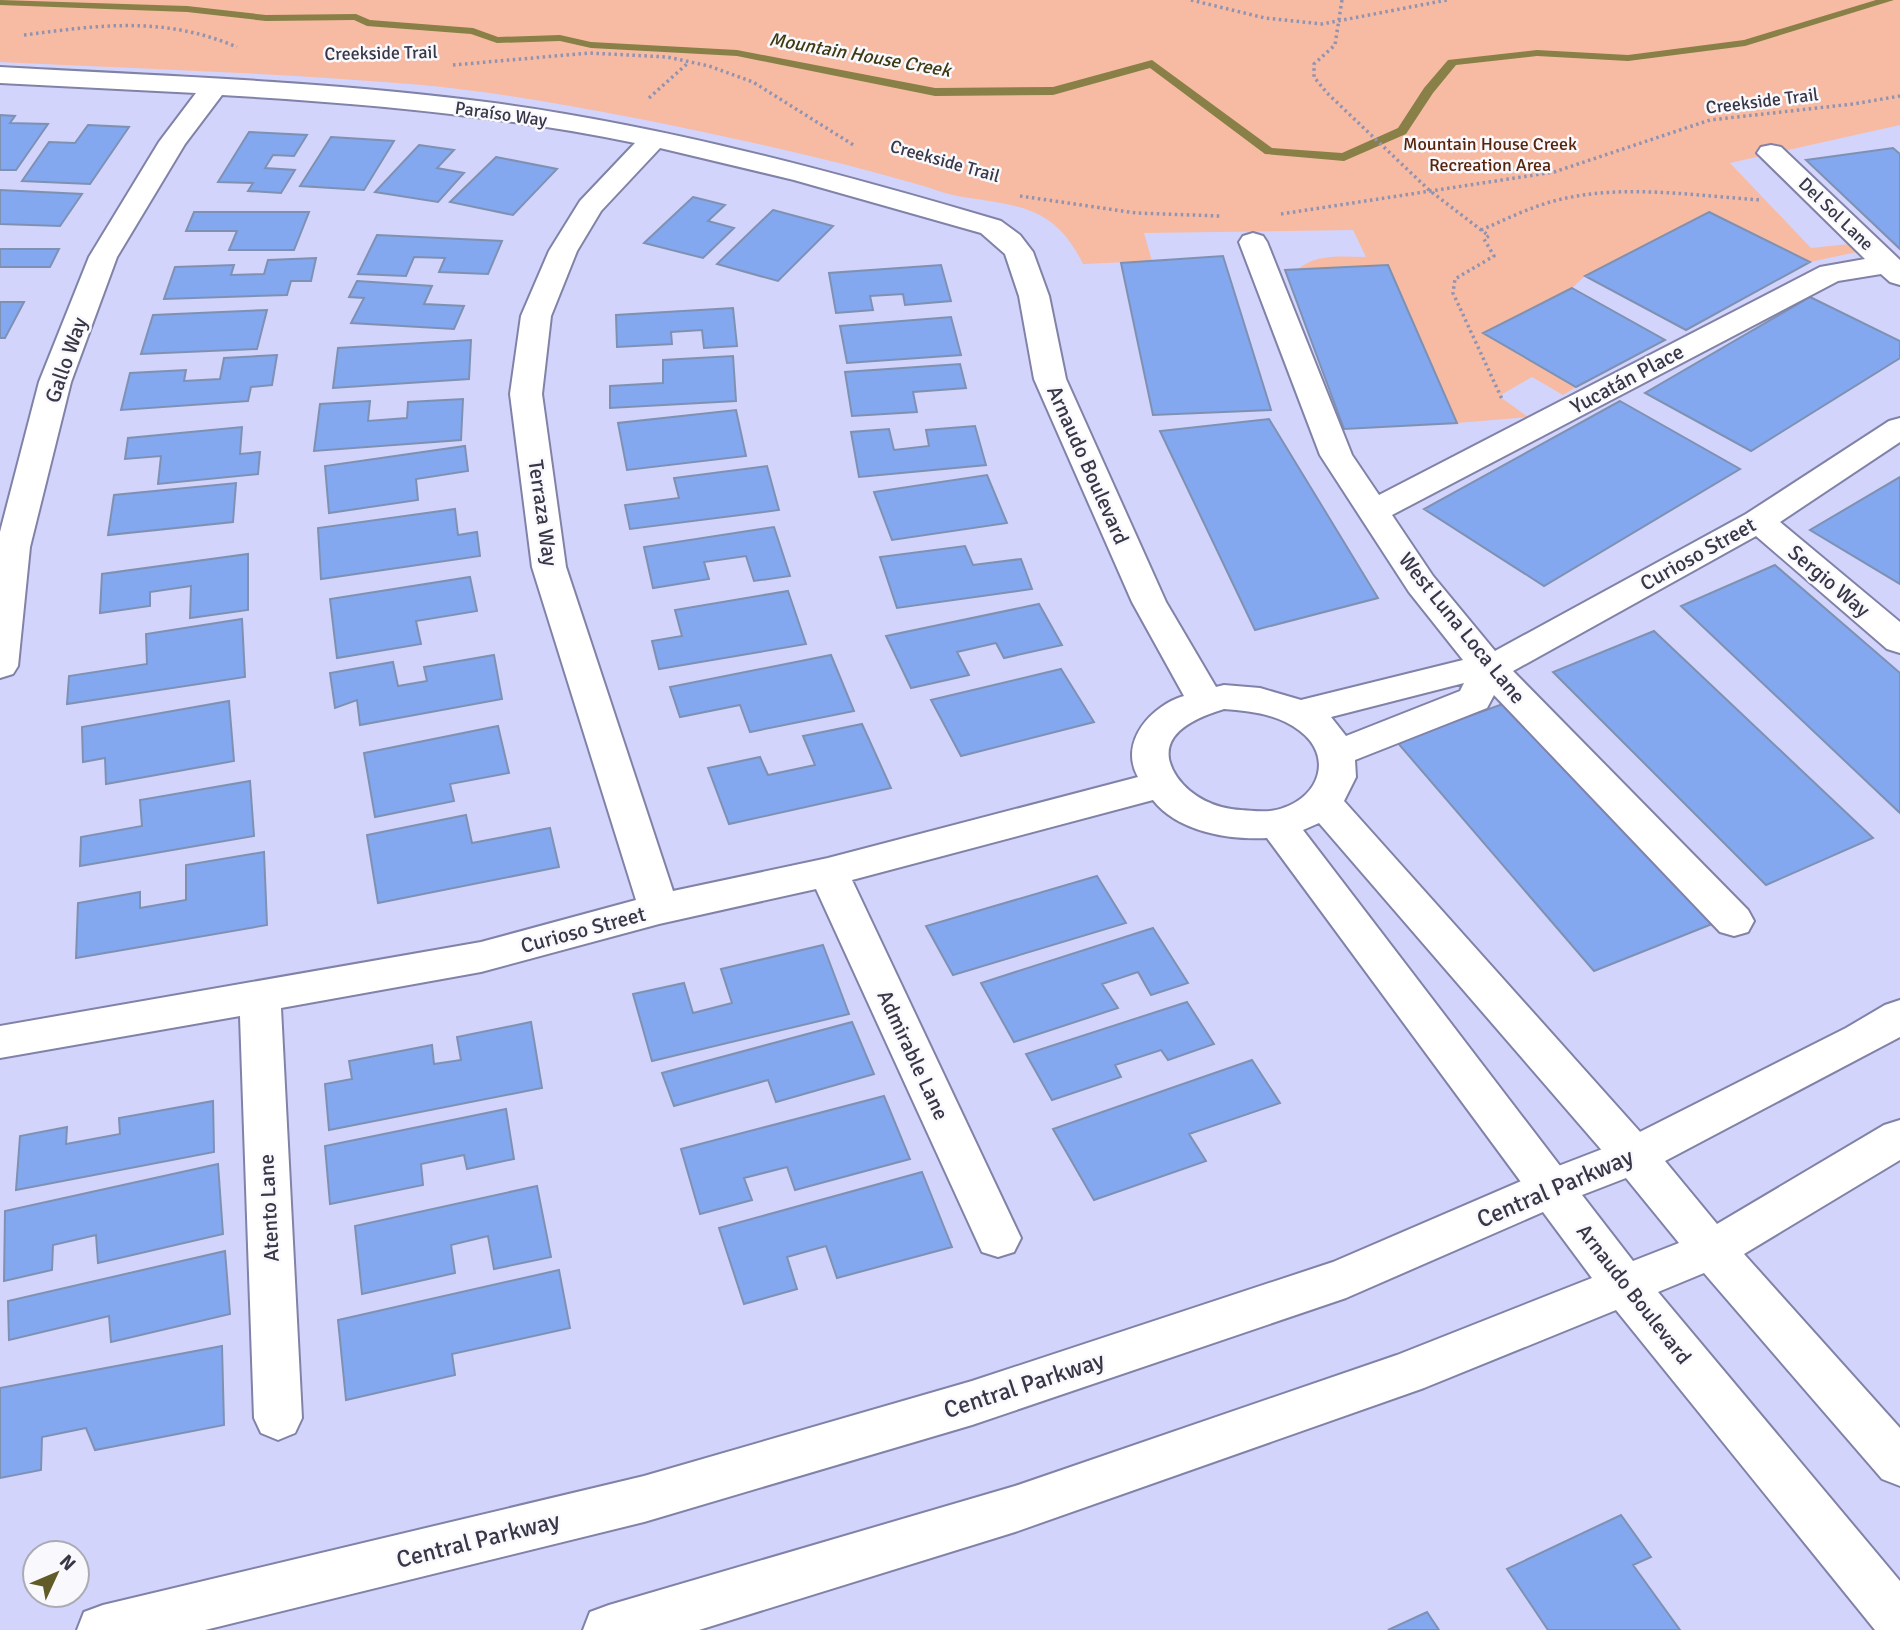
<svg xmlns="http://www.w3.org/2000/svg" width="1900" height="1630" viewBox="0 0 1900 1630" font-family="Signika,sans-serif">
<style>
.green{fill:#f7bba3}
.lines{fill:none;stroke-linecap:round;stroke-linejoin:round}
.stream{fill:#888047;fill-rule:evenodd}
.building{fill:#83a8ef;stroke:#7f91b3;stroke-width:2}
.street-casing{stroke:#8182a7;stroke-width:4}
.secondary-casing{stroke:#8182a7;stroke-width:4}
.path{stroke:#9193b1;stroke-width:3.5;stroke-dasharray:2.5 3.5;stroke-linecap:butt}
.street{fill:#fff;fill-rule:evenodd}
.secondary{fill:#fff;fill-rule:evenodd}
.labels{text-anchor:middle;stroke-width:5;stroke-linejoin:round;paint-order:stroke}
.far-street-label{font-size:18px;fill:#373747;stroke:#f9f9fd}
.far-park-label{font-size:18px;fill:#58240b;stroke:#f9f9fd}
.far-water-label{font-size:19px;font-style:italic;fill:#3e3a13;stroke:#f9f9fd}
.street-label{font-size:21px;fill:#373747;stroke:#f9f9fd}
.near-street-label{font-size:24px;fill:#373747;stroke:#f9f9fd}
</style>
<rect width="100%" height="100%" fill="#d2d4fc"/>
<path class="green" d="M0 0H1900V125L1730 163 1811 248 1849 244 1857 252 1810 262 1709 212 1585 276 1572 288 1484 333 1576 387 1563 395 1532 377 1499 396 1528 417 1457 423 1385 267 1297 270C1317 253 1342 257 1366 257L1353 230 1144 233 1152 261 1083 264C1055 207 1021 206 963 197 948 195 934 189 920 185 827 158 734 138 640 119 568 105 496 92 422 85 282 73 141 69 0 62Z"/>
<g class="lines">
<path class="stream" d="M0 0 187 6 266 15 356 14 370 20 473 28 498 37 560 35 591 42 737 50 935 88 1053 87 1152 60 1272 148 1342 153 1398 128 1424 88 1448 60 1537 50 1628 55 1744 40 1876 0H1894L1745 46 1628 61 1537 56 1456 65 1433 93 1406 134 1344 161 1265 154 1150 68 1053 95 935 96 737 56 591 48 560 41 497 43 471 34 367 26 354 20 266 21 187 12 0 5Z"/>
</g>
<path class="building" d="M0 115 15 116 10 123 48 124 16 170H0Z
M88 125 129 127 90 184 22 181 49 142 75 143Z
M249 132 307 135 294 156 273 155 265 168 295 170 281 193 248 191 253 183 218 182Z
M331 137 394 141 364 190 300 186Z
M419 145 454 150 437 168 464 173 438 202 375 192Z
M1893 148 1900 154V249L1806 160Z
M496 157 557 169 513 215 450 202Z
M0 190 82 194 60 226 0 224Z
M693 197 725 205 708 221 734 228 703 258 644 243Z
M773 210 833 226 778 281 717 264Z
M194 212H309L294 250H229L237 231H186Z
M1709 212 1810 262 1686 330 1585 276Z
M377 235 502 241 488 274 439 272 445 258 414 257 406 276 358 274Z
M0 249H59L50 267H0Z
M1223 256 1271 410 1153 415 1121 263Z
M316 258 311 281H291L287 295 164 299 175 267 234 265 231 275 264 274 268 260Z
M941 265 951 301 905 305 903 294 870 296 873 310 836 313 829 273Z
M1388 265 1457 423 1344 429 1285 270Z
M357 281 432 286 424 304 464 306 454 329 351 323 364 298 349 297Z
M1572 288 1665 340 1576 387 1483 333Z
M1810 297 1900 341V358L1751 451 1645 393Z
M0 302H24L5 338H0Z
M733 308 737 346 704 348 702 330 671 332 672 344 617 347 616 315Z
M267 310 257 349 141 354 153 315Z
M951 317 961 355 847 363 840 326Z
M471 340 469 379 333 388 338 348Z
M277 355 272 385 251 387 248 401 121 410 130 373 186 370 184 381 220 379 224 358Z
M733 356 736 401 610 408V386L663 383V360Z
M960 364 966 388 913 392 917 412 852 416 845 372Z
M463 399 461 440 314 451 320 404 370 401 368 421 407 418 408 402Z
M1620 401 1740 469 1544 586 1424 509Z
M736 410 746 456 627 470 618 423Z
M1269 419 1378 598 1255 630 1160 431Z
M975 426 986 465 859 477 851 432 889 429 894 450 929 446 926 430Z
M242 427 240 454 260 452 258 474 158 484 161 456 125 459 128 438Z
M465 446 468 471 416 479 418 500 329 513 325 466Z
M767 466 779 510 630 529 625 505 679 498 674 478Z
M987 475 1007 523 892 540 874 492Z
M1900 477V584L1810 530Z
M236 483 233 522 108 535 114 495Z
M455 509 458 535 477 532 480 556 321 579 318 528Z
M774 527 790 576 754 581 746 556 704 562 709 579 653 588 644 547Z
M965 546 973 565 1021 559 1032 589 897 608 880 557Z
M248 554V610L190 618 191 586 150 592V606L100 613 102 574Z
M1775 565 1900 673V813L1681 606Z
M470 577 477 611 416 621 421 644 337 658 330 599Z
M788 591 806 644 659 669 652 641 682 636 675 610Z
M1039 604 1062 645 1004 658 996 643 957 652 969 675 911 688 886 636Z
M242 619 245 677 67 704 69 676 147 664 146 634Z
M1654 631 1873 838 1766 885 1553 672Z
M494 655 502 699 360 725 357 700 335 708 330 673 393 662 398 686 427 681 424 667Z
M831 655 854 711 750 732 740 705 680 717 670 687Z
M1061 669 1094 722 961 756 931 700Z
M1514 700 1722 920 1594 971 1397 742Z
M229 701 234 761 106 784 105 758 83 762 82 727Z
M862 724 891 788 729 824 708 768 760 757 768 775 815 765 803 736Z
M498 726 509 773 450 784 454 801 375 817 364 753Z
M250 781 254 836 80 866 81 837 142 826 140 800Z
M466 815 472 843 550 828 559 867 378 903 367 835Z
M264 852 267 925 76 958 78 903 140 892V908L186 900V865Z
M1097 876 1126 923 953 975 926 926Z
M1153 928 1188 983 1151 995 1138 972 1102 984 1118 1008 1014 1042 981 983Z
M823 945 849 1014 652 1061 633 994 684 983 693 1013 732 1003 721 969Z
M1187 1002 1214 1044 1168 1060 1161 1050 1115 1065 1121 1077 1052 1100 1026 1054Z
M531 1022 542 1088 329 1130 325 1084 352 1079 349 1061 432 1045 434 1064 461 1060 457 1037Z
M852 1022 874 1074 776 1102 768 1080 674 1106 662 1073Z
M1252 1060 1280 1103 1189 1134 1206 1161 1094 1200 1053 1129Z
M884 1096 910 1159 795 1190 787 1167 744 1178 752 1200 700 1214 681 1149Z
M213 1101 214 1152 16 1190 20 1136 67 1127 66 1144 120 1134 119 1118Z
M506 1109 514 1159 467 1169 464 1155 421 1164 423 1185 330 1204 325 1146Z
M218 1164 223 1234 98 1263 96 1235 53 1245 52 1270 4 1281 5 1211Z
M922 1172 952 1247 837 1278 826 1246 787 1257 797 1289 744 1304 719 1228Z
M537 1186 551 1257 494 1269 488 1236 451 1245 455 1273 362 1294 355 1226Z
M225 1251 230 1314 111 1342 109 1316 9 1340 8 1301Z
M559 1270 570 1328 452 1354 455 1375 346 1400 338 1320Z
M222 1346 224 1425 95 1450 86 1428 42 1437 41 1470 0 1478V1388Z
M1621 1515 1651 1557 1633 1565 1680 1630H1548L1507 1569Z
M1427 1612 1439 1630H1388Z"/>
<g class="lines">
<g class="street-casing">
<path id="street" d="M0 67C162 76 325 81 486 102 661 125 832 171 1001 221L1020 235 1033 252 1049 296 1066 379 1166 602 1216 687 1224 685 1260 688 1301 700 1463 660 1409 592 1320 455 1239 242 1243 236 1253 233 1263 236 1267 242 1352 455 1379 495 1820 267 1865 259 1757 153 1761 147 1771 145 1781 147 1900 260V285L1890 282 1881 274 1838 281 1392 515 1433 576 1495 651 1746 514 1889 421 1900 418V442L1780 522 1900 622V653L1887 649 1756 536 1513 671 1748 910 1754 921 1748 932 1734 936 1720 932 1494 695 1487 708 1355 760 1356 777 1344 801 1650 1143 1656 1156 1650 1169 1634 1174 1618 1169 1319 823 1303 830 1567 1175 1573 1188 1567 1201 1551 1206 1535 1201 1267 838C1229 840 1178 832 1153 800L852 880 1021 1238 1014 1252 998 1257 982 1252 816 889 659 924 481 972 281 1008 302 1418 295 1433 278 1440 261 1433 254 1418 240 1016 0 1058V1026L481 942 636 900 532 567 510 394 521 316 549 251 580 201 635 143C499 115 360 103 222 95L185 144 117 257 71 382 30 547 18 666 13 674 0 678V532L39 382 89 257 159 142 196 93 0 83ZM660 148 794 180 981 233 1005 254 1019 296 1034 379 1132 602 1184 696C1152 705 1118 742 1138 777L828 858 673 891 566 567 542 394 551 316 577 251 601 211ZM1464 683 1460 691 1346 736 1331 717ZM1224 709C1251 711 1278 714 1300 731 1333 756 1320 796 1283 808 1270 813 1254 811 1241 810 1216 809 1191 797 1177 777 1150 737 1194 718 1224 709Z"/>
</g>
<g class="secondary-casing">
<path id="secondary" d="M1900 1000V1037L1665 1161 1717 1224 1884 1125 1900 1120V1160L1744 1254 1900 1428V1486L1882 1479 1704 1273 1658 1292 1900 1581V1630H1875L1616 1310 1424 1388 1015 1532 699 1630H583L590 1612 609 1605 1015 1486 1397 1355 1592 1278 1543 1212 1346 1298 972 1425 644 1522 205 1630H77L84 1612 103 1605 644 1476 972 1381 1333 1262 1535 1175 1618 1143 1846 1028 1885 1005ZM1626 1178 1679 1243 1633 1261 1582 1195Z"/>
</g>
<path class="path" d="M1191 0 1265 18 1322 24 1447 0
M1342 0 1335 45 1314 64V77L1327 93 1429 190 1489 236 1484 239 1494 256 1455 279 1453 293 1502 399
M24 35C100 25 164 16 237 47
M453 65 589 53 667 57 709 66 753 82 855 146
M649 98 689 62
M1020 196 1136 213 1220 216
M1281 214 1554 172 1710 120 1853 104 1900 96
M1481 230C1507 219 1534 205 1562 199 1627 184 1696 196 1761 200"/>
<use href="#street" class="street"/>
<use href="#secondary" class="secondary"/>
</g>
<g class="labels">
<g class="far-street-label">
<text transform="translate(381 53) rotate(-1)" y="6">Creekside Trail</text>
<text transform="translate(1762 101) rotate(-7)" y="6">Creekside Trail</text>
<text transform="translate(501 114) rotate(8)" y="6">Paraíso Way</text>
<text transform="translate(945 161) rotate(16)" y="6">Creekside Trail</text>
<text transform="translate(1836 214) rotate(44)" y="6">Del Sol Lane</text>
</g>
<g class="far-park-label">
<text x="1490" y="150">Mountain House Creek<tspan x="1490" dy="21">Recreation Area</tspan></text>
</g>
<g class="far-water-label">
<text transform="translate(860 54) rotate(10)" y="7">Mountain House Creek</text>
</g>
<g class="street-label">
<text transform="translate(66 360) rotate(-71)" y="7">Gallo Way</text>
<text transform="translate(1627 379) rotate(-28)" y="7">Yucatán Place</text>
<text transform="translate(1088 465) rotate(66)" y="7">Arnaudo Boulevard</text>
<text transform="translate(543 513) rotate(82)" y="7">Terraza Way</text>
<text transform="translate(1698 554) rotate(-29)" y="7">Curioso Street</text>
<text transform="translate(1829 581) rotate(40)" y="7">Sergio Way</text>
<text transform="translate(1462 628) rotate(51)" y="7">West Luna Loca Lane</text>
<text transform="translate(583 930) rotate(-15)" y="7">Curioso Street</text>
<text transform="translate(913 1055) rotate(65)" y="7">Admirable Lane</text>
<text transform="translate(269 1208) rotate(-93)" y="7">Atento Lane</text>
<text transform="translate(1634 1294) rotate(52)" y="7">Arnaudo Boulevard</text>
</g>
<g class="near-street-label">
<text transform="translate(1555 1188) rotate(-23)" y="8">Central Parkway</text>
<text transform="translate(1024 1385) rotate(-18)" y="8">Central Parkway</text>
<text transform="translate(478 1540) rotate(-14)" y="8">Central Parkway</text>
</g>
</g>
<g transform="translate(56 1574) rotate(46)"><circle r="33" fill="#f9f9fd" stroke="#ababb4" stroke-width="2"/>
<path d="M0-5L12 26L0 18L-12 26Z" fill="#615b28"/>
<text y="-10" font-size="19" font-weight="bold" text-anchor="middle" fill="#373747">N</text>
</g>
</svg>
